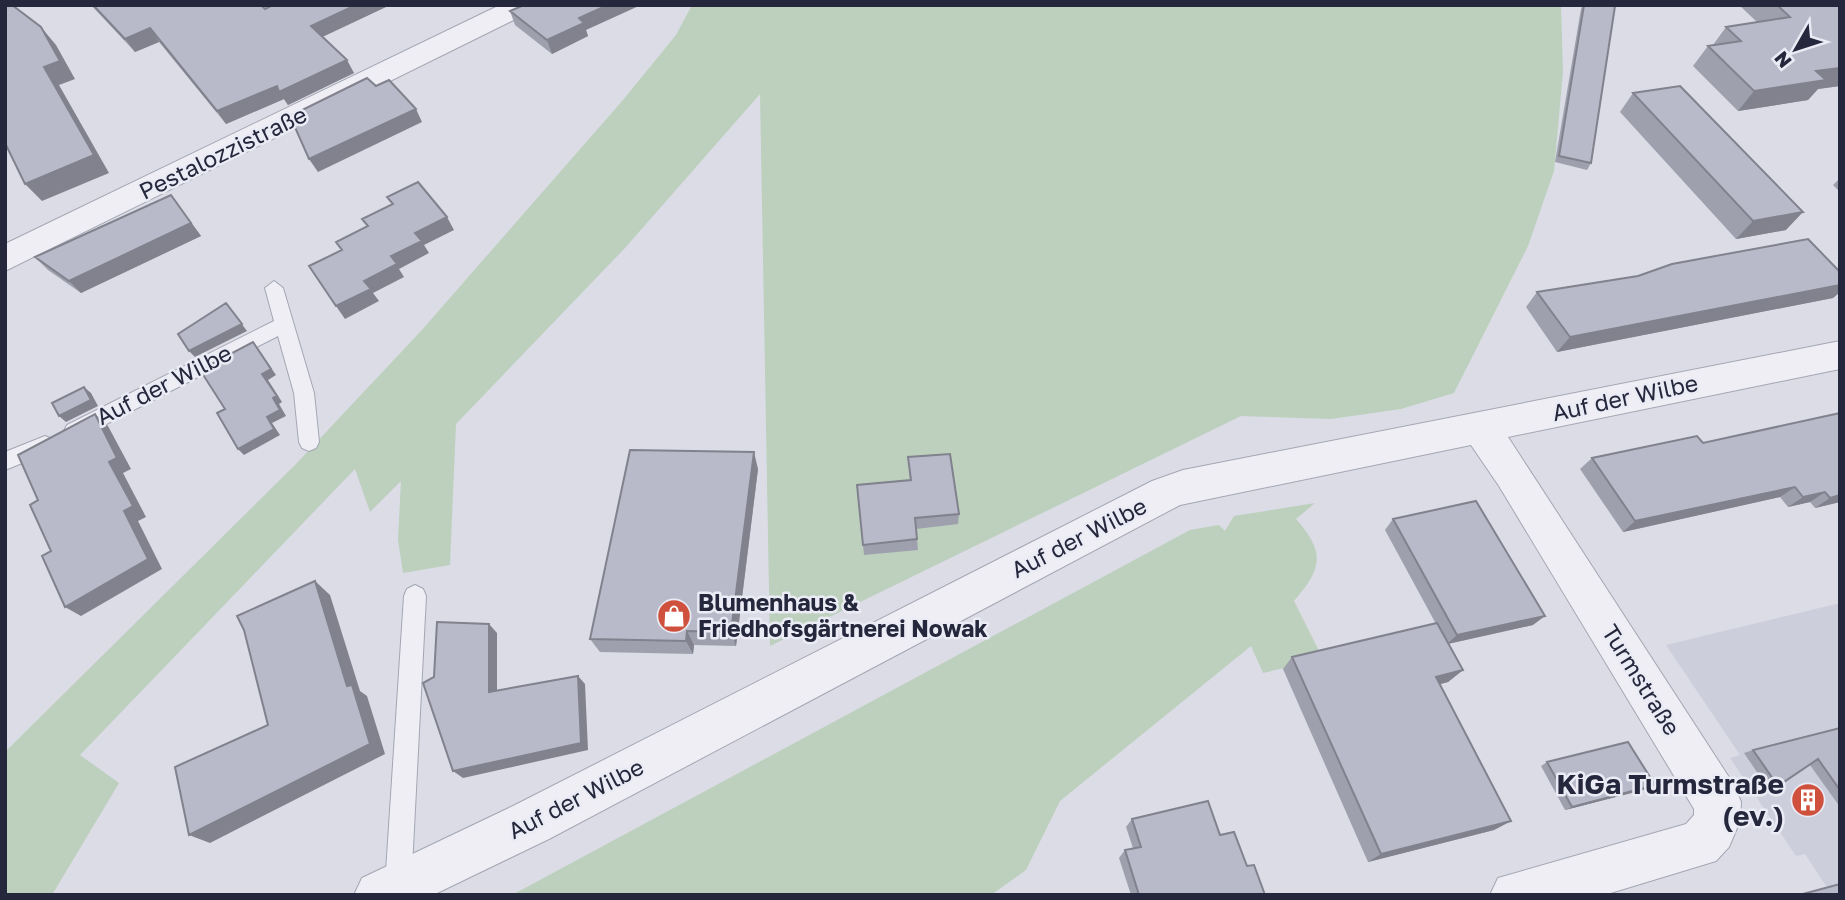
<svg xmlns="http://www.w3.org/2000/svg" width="1845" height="900" viewBox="0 0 1845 900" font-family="'Golos Text',sans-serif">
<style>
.built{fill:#cdcedb}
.green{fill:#bcd0bd}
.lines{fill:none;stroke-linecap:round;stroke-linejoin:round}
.lane-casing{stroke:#a4a6b3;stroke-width:2}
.street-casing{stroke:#a4a6b3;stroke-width:2}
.lane{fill:#eeeef4;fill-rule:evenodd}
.street{fill:#eeeef4;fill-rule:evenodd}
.wall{fill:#9ea0ad}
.shaded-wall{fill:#81828d}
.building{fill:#b8bac9;stroke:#81828d;stroke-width:2}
.labels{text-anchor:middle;stroke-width:5;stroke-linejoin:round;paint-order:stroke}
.street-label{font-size:23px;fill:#25273c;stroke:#eaebf4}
.poi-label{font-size:23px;font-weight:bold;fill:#25273c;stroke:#eaebf4;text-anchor:start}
.near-poi-label{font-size:28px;font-weight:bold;fill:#25273c;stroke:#eaebf4;text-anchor:end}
</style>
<rect width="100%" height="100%" fill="#dbdce6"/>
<path class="built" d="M1840 603V895H1832L1805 854 1796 856 1730 758 1740 755 1666 645Z"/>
<path class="green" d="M692 5H1561L1563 72 1554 171 1528 246 1454 393 1401 409 1331 419 1241 416 770 646 760 94 625 248 456 424 450 565 403 573 398 540 401 481 370 512 355 469 80 755 119 783 52 895H5V752L296 464 421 331 623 100 676 35Z
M1315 503 1296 519C1326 553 1322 569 1294 601L1323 659 1263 673 1251 646 1060 801 1026 870 991 895H512L1190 530 1219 525 1225 531 1234 516Z"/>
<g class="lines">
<g class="lane-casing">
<path id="lane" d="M274 281 283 288 314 393 319 442 316 448 309 451 302 448 299 442 294 393 278 336 81 437 74 440 67 437 64 431 67 425 274 321 265 288Z
M45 436 52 439 55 445 52 451 5 470V452Z
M415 585 423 589 426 596 411 887 408 895H388L385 887 404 596 407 589Z"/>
</g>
<g class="street-casing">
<path id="street" d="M500 5H536L532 11 5 271V244Z
M1840 341V369L1508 437 1734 785 1741 802 1740 821 1729 847 1716 861 1604 895H1490L1498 878 1686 824 1694 815V809L1499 486 1471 445 1180 505 549 839 433 895H354L362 878 515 805 1152 481 1183 470Z"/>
</g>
<use href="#lane" class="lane"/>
<use href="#street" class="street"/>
</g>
<path class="wall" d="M91 5H261L265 9 273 5H387L388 6 322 37 354 73 288 105 284 99 226 124 159 42 135 52Z
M1583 5H1607L1591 163 1587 170 1555 162 1581 9Z
M1739 5H1840V86L1818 89 1808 100 1738 111 1693 66 1708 46 1713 45 1726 27 1757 22Z
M510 11 586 30 588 36 552 54 515 25Z
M1633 93 1786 230 1736 239 1620 112Z
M1840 178V192L1833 185Z
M171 195 201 236 81 293 48 270 35 257Z
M1638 276 1840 285V292L1833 298 1557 352 1526 307 1537 292Z
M1840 413V502L1815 508 1810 502 1788 507 1780 497 1623 532 1580 469 1592 458 1703 443Z
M908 457 959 514 958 524 916 529 918 550 864 555 857 485 910 480Z
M758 469 736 646 694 645 693 654 600 652 590 639Z
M1393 519 1533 625 1448 644 1463 670 1448 682 1440 684 1511 821 1494 830 1368 862 1283 669 1292 657 1436 624 1385 530Z
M1840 728V807L1810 765 1778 786 1769 790 1744 753 1753 750Z
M1547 762 1647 789 1565 810 1541 766Z
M1132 819 1220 835 1247 866 1265 895H1131L1119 858 1125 850 1133 848 1126 827Z"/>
<path class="shaded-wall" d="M356 5H387L388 6 318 39 311 26Z
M608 5H641L586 30 588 36 552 54 547 40 579 18Z
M41 27 56 45 75 79 59 85 109 173 42 201 25 184 44 67Z
M150 28 159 42 135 52 125 39Z
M347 60 354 73 288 105 284 99 226 124 217 111 277 86Z
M1840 68V86L1818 89 1808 100 1738 111 1754 91 1816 71Z
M416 109 422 122 318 172 309 159Z
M171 195 201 236 81 293 69 281Z
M1803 212 1786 230 1736 239 1753 221Z
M447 217 454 230 424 245 429 253 399 269 404 277 373 293 379 301 345 319 336 306 415 233Z
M1840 285V292L1833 298 1557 352 1570 337Z
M226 303 247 331 195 357 189 351Z
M253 342 276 375 268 380 282 402 279 404 286 416 272 423 280 435 244 455 238 449 267 417 273 398 262 374Z
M84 387 91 393 98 406 66 422 59 416Z
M95 414 108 426 131 469 123 473 146 517 138 521 162 569 81 616 65 607 124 511Z
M754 452 758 469 736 646 731 632Z
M1795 487 1780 497 1623 532 1635 521Z
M1825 492 1810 502 1788 507 1803 497Z
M1840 495V502L1815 508 1830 498Z
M315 581 330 595 360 691 367 696 385 754 210 843 189 835 347 686Z
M1545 616 1533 625 1447 644 1457 635Z
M489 624 497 633V701L489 692Z
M687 631 694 645 693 654 686 641Z
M1463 670 1448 682 1423 689 1436 677Z
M578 676 585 684 588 750 463 778 453 771Z
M1655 785 1647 789 1565 810 1572 807Z
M1511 821 1494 830 1368 862 1381 854Z"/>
<path class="building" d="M5 5H12L41 27 60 61 44 67 94 155 25 184 5 143Z
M93 5H261L265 9 273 5H356L311 26 347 60 279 92 277 86 217 111 150 28 125 39Z
M524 5H608L579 18 584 23 547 40 510 11Z
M1584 5H1607L1615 6 1591 163 1559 156Z
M1777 5H1840V68L1816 71 1826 80 1754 91 1708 46 1741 41 1726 27 1790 17Z
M367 78 376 86 389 80 416 109 309 159 290 116Z
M1680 86 1803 212 1753 221 1633 93Z
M418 182 447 217 415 233 422 241 391 256 397 264 364 281 371 289 336 306 309 266 342 250 336 242 368 226 362 219 393 204 387 197Z
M171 195 191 223 69 281 35 257Z
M1808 239 1840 272V285L1570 337 1537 292 1638 276 1672 264Z
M226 303 242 324 189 351 178 334Z
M253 342 271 369 262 374 277 396 273 398 280 410 267 417 274 429 238 449 217 413 225 409 200 370Z
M84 387 91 400 59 416 52 403Z
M1840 413V495L1830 498 1825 492 1803 497 1795 487 1635 521 1592 458 1697 436 1703 443Z
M95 414 117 458 109 462 133 506 124 511 148 559 65 607 42 556 51 551 30 505 38 500 18 455Z
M630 450 754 452 731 632 687 631 686 641 590 639Z
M950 454 959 514 915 518 917 539 863 545 857 485 911 480 908 457Z
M1476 501 1545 616 1457 635 1393 519Z
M315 581 347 686 352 685 370 744 189 835 175 767 268 725 244 630 237 616Z
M437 622 489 624V692L578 676 581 743 453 771 423 683 434 677Z
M1437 623 1463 670 1436 677 1511 821 1381 854 1292 657Z
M1840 728V790L1818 759 1778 786 1753 750Z
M1628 742 1655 785 1572 807 1547 762Z
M1208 801 1220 835 1234 832 1247 866 1254 865 1265 895H1139L1125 850 1141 847 1132 819Z
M1840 884V895H1799Z"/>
<defs>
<g id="shop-disc" transform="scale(1.75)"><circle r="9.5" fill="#cf503c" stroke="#eaebf4"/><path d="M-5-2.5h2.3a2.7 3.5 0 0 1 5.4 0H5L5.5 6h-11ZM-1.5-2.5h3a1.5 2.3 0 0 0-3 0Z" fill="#fff"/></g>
<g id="building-disc" transform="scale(1.75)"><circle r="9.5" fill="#cf503c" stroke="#eaebf4"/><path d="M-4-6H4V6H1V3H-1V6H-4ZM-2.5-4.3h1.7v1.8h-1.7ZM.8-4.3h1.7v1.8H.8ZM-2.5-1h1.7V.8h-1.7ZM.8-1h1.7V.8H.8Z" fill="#fff"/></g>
</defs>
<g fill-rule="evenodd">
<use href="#shop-disc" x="674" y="616"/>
<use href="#building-disc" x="1808" y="800"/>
</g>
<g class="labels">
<g class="street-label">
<text transform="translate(223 153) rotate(-26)" y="8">Pestalozzistraße</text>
<text transform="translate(164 385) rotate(-27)" y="8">Auf der Wilbe</text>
<text transform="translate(1625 398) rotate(-12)" y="8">Auf der Wilbe</text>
<text transform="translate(1079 538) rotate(-27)" y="8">Auf der Wilbe</text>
<text transform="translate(1641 680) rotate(58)" y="8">Turmstraße</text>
<text transform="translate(576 799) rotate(-27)" y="8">Auf der Wilbe</text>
</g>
<g class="poi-label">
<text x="698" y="611">Blumenhaus &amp;<tspan x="698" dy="26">Friedhofsgärtnerei Nowak</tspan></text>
</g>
<g class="near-poi-label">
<text x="1784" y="794">KiGa Turmstraße<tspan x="1784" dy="32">(ev.)</tspan></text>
</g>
</g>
<rect width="1845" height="900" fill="none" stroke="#25273c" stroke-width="14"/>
<g transform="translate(1796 49) rotate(231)" stroke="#eaebf4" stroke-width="5" paint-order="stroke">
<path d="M0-5L12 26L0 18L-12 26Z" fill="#25273c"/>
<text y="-10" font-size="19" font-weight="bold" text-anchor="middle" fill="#25273c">N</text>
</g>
</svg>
